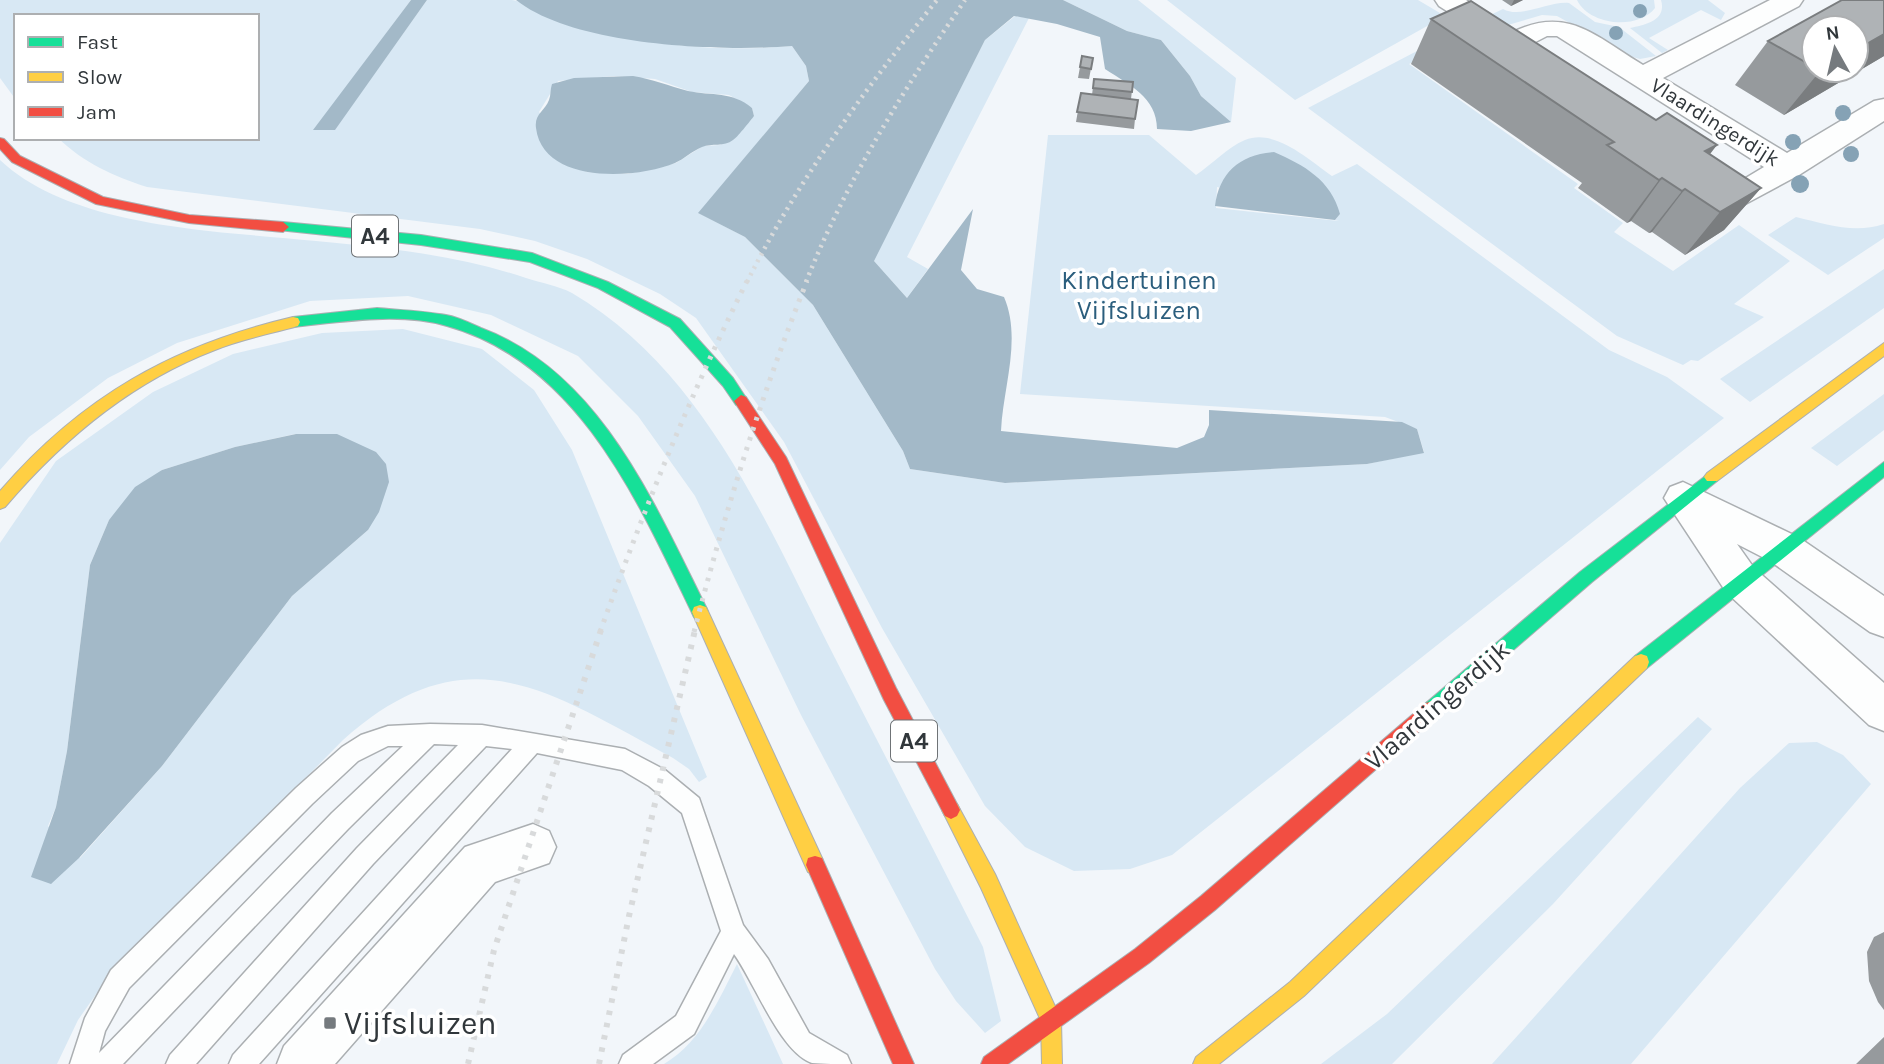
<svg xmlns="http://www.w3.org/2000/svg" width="1884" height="1064" viewBox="0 0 1884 1064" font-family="Karla,sans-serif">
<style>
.green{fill:#d8e8f4;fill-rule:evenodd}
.water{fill:#a3b9c8}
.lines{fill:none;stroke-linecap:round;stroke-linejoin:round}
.lane-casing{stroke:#abafb2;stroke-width:3}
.street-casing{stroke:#abafb2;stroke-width:3}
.fast-casing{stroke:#abafb2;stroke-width:2}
.slow-casing{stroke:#abafb2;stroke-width:2}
.jam-casing{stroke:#abafb2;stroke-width:2}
.lane{fill:#fdfefe;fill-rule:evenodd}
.street{fill:#fdfefe;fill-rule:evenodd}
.fast{fill:#16e098;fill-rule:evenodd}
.slow{fill:#ffcf43;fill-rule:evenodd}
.jam{fill:#f24e42;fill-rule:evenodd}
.rail-far2{stroke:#d8dadb;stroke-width:4.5;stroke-dasharray:2.5 5;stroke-linecap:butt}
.rail-far1{stroke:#d8dadb;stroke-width:5;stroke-dasharray:3.5 7;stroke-linecap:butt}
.rail{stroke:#d8dadb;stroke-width:6;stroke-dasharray:4.5 8;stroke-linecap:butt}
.tree{fill:#85a2b5}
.wall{fill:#969a9d;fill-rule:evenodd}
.shaded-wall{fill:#7a7d7f}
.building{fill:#afb3b6;stroke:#7a7d7f;stroke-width:2}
.poi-dot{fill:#757a7e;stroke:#fff;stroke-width:2.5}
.labels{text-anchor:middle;stroke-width:7;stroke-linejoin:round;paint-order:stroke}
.far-street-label{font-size:21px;fill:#31373b;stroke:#fff}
.shield{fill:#fff;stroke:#6f7376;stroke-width:2}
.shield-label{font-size:24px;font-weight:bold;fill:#31373b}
.park-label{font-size:26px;fill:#2b5e7d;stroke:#fff}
.street-label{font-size:26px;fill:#31373b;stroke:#fff}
.near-poi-label{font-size:32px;fill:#31373b;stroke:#fff;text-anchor:start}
</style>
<rect width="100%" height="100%" fill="#f2f6fa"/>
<path class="green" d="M0 0H411L314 130 335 129 427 0C455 0 484 0 512 0 524 1 563 22 581 27 650 46 720 52 792 46L806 66 809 81 699 213 745 237 813 305 903 451 910 469 1005 483 1367 464 1424 452 1417 429 1385 417 1020 394 1048 135H1149L1196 175C1211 165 1228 147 1245 140 1275 128 1309 160 1332 176L1357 164 1609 350 1667 377 1724 418 1172 855 1130 869 1074 871 1025 847 985 806 882 628 784 442 696 318 660 294 587 259 535 241 480 229 147 187C113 176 84 163 58 138H257V16H16V100L0 78ZM614 76 655 79 692 92 729 95 752 108 754 116 739 133 720 145 703 146 676 163 628 174 586 172 539 112 558 81ZM1217 187 1340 214 1335 220 1339 221 1216 208Z
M1063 0H1138L1236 78 1231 122 1201 96 1190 76 1161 40 1127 31Z
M1167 0H1418L1445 16 1295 100Z
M1577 0H1654L1655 8C1638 30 1590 26 1577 0Z
M1661 0H1708L1725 13 1721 20 1701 10 1649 38 1668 50 1662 53 1630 28C1646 25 1667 20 1661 0Z
M1569 3 1595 22 1619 27 1656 56 1640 59 1629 56 1557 16 1542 15 1508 25 1486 17 1503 9C1521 19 1548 1 1569 3Z
M1015 16 1029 18 907 257 928 269 907 298 873 260 985 40Z
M1459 29 1463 36 1409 64 1578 184 1574 188 1623 223 1614 232 1673 271 1739 225 1790 261 1734 304 1764 317 1698 361 1691 360 1683 365 1617 336 1308 108Z
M0 160C73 229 220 231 316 241 388 248 457 255 526 278 541 283 559 286 572 293 706 372 767 526 835 658 884 754 934 850 983 947L1001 1021 985 1033 956 1001 935 969 801 715 695 496 638 416 578 356 491 315 408 296 310 301 177 343 108 378 29 437 0 470Z
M1796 217C1826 224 1854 234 1884 224V238L1828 275 1768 235Z
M1884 269V308L1750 402 1720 379Z
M403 329 482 349 534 390 572 450 707 777 699 782 689 769 673 758C549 692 468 629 343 740L106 980 78 1020 57 1064H0V543L56 461 153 392 233 354 322 333ZM295 434H326L368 530 292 596 162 766 80 858 48 826 56 807 67 751 90 565 109 520 162 470 235 447Z
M1884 394V430L1837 466 1811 448Z
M1698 717 1712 729 1553 904 1392 1064H1321L1387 1014Z
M1817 742 1843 755 1871 784 1631 1064H1492L1740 788 1789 743Z
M737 964 783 1064H664C701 1042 718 1001 737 964Z"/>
<path class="water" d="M411 0H427L335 130H313Z
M516 0H1063L1127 31 1161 40 1190 76 1201 96 1231 122 1191 131 1157 129C1157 97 1129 85 1105 69L1100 37 1057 24 1014 16 985 40 874 261 907 298 973 209 961 270 977 289 1004 297C1022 339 1003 387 1001 431L1177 448 1204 437 1209 425V410L1402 422 1417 429 1424 453 1367 464 1005 483 910 469 903 451 813 305 745 237 698 213 809 81 806 66 792 46C720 52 574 46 516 0Z
M633 76C652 79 669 86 688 91 712 96 732 91 752 108L754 116C751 120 736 139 733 140 724 147 712 143 702 147 692 151 684 159 675 163 637 179 543 185 536 128 534 114 545 111 549 100 551 95 550 90 552 84L574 78Z
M1274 152C1304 165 1331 180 1340 214L1335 220 1215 206C1219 173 1240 154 1274 152Z
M296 434H337L376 452 386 464 389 482 379 512 368 530 292 596 162 766 79 858 51 884 31 877 56 807 67 751 90 565 109 520 135 487 162 470 235 447Z"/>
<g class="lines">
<g class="lane-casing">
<path id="lane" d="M430 724 482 725 625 749 665 770 699 798 743 925 768 959 809 1033 847 1055 851 1064C839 1064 823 1064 812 1063 780 1052 755 983 734 954L694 1034 653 1064H619L623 1055 676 1016 721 931 682 813 649 786 622 770 537 753 259 1064H229L233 1055 512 749 486 746 373 864 196 1064H166L170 1055 357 848 458 745 434 744 348 829 123 1064H70L85 1018 111 970 296 788 342 747 361 735 388 726ZM388 746H403L332 813 99 1053 105 1031 129 988 312 804 358 761Z"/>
</g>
<g class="street-casing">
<path id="street" d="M1435 0H1466L1513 32C1568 5 1596 37 1643 65L1770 0H1803L1799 6 1663 78 1787 153 1874 101 1884 99V121L1799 175 1734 210 1701 192 1697 185 1701 178 1712 175 1734 185 1764 167 1557 36H1547L1518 51 1530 62 1526 68C1510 72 1493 64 1483 50L1494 41 1439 6Z
M1683 482 1798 537 1884 596V637L1870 632 1770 561 1737 544 1754 568 1884 683V731L1869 725 1726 592 1664 498 1670 487Z
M533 824 549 831 556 847 549 863 495 882 335 1064H277L284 1046 465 847Z"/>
</g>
<g class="fast-casing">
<path id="fast" d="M283 222 421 235 532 253 608 282 680 319 733 378 748 401 746 405H736L723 386 670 327 598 288 530 262 421 245 278 230V224Z
M377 308C400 310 424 311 446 315 458 317 470 323 481 328 599 372 653 501 706 607L708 612 706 617 700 619 694 617C639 504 580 363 447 326 399 312 342 322 293 327L286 322 293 317Z
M1884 462V477L1647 668 1641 670 1635 668 1633 662 1635 656Z
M1712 471 1717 473 1720 477 1717 481 1592 582 1438 715 1432 717 1426 715 1423 709 1426 703 1580 572Z"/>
</g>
<g class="slow-casing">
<path id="slow" d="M293 317 298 318 300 322 298 326C270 334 242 339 215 350 131 382 63 439 5 507L0 509V491C81 397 173 345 293 317Z
M1884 343V356L1717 481H1707L1704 477 1707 473Z
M700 605 706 607 822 858 824 865 822 872 815 874 808 872 692 612 694 607Z
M1641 654 1647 656 1649 662 1647 668 1304 996 1219 1064H1193L1196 1057 1290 982 1635 656Z
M951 801 957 804 995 874 1058 1013 1061 1020 1062 1064H1042L1041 1021 981 888 942 810 945 804Z"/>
</g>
<g class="jam-casing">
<path id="jam" d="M0 138 4 139 20 156 103 197 189 215 283 222 289 227 283 232 189 223 96 204 12 162 0 149Z
M741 395 746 397 786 457 896 688 957 804 960 810 957 816 951 819 945 816 884 700 775 464 734 401Z
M1432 701 1438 703 1441 709 1438 715 1215 910 1149 963 1008 1064H981L984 1057 1135 949 1201 896 1426 703Z
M815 856 822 858 914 1064H893L806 865 808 858Z"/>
</g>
<use href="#lane" class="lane"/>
<use href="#street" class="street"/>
<use href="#fast" class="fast"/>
<use href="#slow" class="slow"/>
<use href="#jam" class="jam"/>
<path class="rail-far2" d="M747 282C798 180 865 89 937 0
M806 282C846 181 904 89 965 0"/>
<path class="rail-far1" d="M600 632C643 512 690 395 747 281
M694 632C725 512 761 396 807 281"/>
<path class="rail" d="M468 1064 494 950 601 630
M599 1064 629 916 695 630"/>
</g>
<g class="tree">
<circle cx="1640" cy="11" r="7"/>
<circle cx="1616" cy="33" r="7"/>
<circle cx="1843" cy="113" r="8"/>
<circle cx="1793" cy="142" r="8"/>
<circle cx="1851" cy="154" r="8"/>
<circle cx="1800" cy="184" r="9"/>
</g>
<path class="wall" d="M1502 0H1523L1511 6Z
M1884 0V56L1784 115 1735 85 1768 41ZM1814 28 1856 70H1814Z
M1431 19 1710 154 1761 188 1724 230 1685 255 1652 232 1649 233 1631 221 1627 223 1578 188 1582 183 1411 64Z
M1093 58 1089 79 1078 78 1080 67Z
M1094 79 1133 82 1131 99 1135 119 1134 129 1076 122 1081 93 1092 95Z
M1884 932V1010L1878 1002 1869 981 1867 952 1874 937Z
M1884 1037V1064H1856Z"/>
<path class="shaded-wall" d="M1514 0H1523L1511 6Z
M1884 34V56L1784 115 1820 71 1856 70V50Z
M1717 145 1684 188 1705 151Z
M1662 178 1631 221 1627 223 1659 180Z
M1761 188 1724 230 1685 255 1720 212Z
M1685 189 1652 232 1649 233 1682 191Z"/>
<path class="building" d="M1842 0H1884V34L1856 50V28H1814V67L1768 41Z
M1471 1 1656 120 1667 113 1717 145 1705 151 1761 188 1720 212 1685 189 1682 191 1662 178 1659 180 1607 145 1614 142 1431 19Z
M1082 56 1093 58 1091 69 1080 67Z
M1094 79 1133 82 1132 92 1093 88Z
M1081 93 1138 100 1135 119 1077 112Z"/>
<rect class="poi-dot" x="323" y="1016" width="14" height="14" rx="3.5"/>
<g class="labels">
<g class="far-street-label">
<text transform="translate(1715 122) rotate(32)" y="7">Vlaardingerdijk</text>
</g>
<g class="shield">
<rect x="352" y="215.5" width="46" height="41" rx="5"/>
<rect x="891" y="720.5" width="46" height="41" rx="5"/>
</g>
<g class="shield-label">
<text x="375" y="244">A4</text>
<text x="914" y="749">A4</text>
</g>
<g class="park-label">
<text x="1139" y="289">Kindertuinen<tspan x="1139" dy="30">Vijfsluizen</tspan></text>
</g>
<g class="street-label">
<text transform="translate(1437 705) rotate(-41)" y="9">Vlaardingerdijk</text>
</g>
<g class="near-poi-label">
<text x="344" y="1034">Vijfsluizen</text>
</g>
</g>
<rect x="14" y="14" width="245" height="126" fill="#ffffff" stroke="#adafb1" stroke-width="2"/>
<rect x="28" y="37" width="35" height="10" fill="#16e098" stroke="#adafb1" stroke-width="2"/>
<text x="77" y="49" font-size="21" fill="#31373b">Fast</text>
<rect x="28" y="72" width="35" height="10" fill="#ffcf43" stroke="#adafb1" stroke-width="2"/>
<text x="77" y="84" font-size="21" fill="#31373b">Slow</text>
<rect x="28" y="107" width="35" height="10" fill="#f24e42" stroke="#adafb1" stroke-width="2"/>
<text x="77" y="119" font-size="21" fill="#31373b">Jam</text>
<g transform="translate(1835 49) rotate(352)"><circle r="33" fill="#ffffff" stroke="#adafb1" stroke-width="2"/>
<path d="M0-5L12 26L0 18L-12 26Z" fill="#757a7e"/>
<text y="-10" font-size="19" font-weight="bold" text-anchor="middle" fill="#31373b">N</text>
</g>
</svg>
